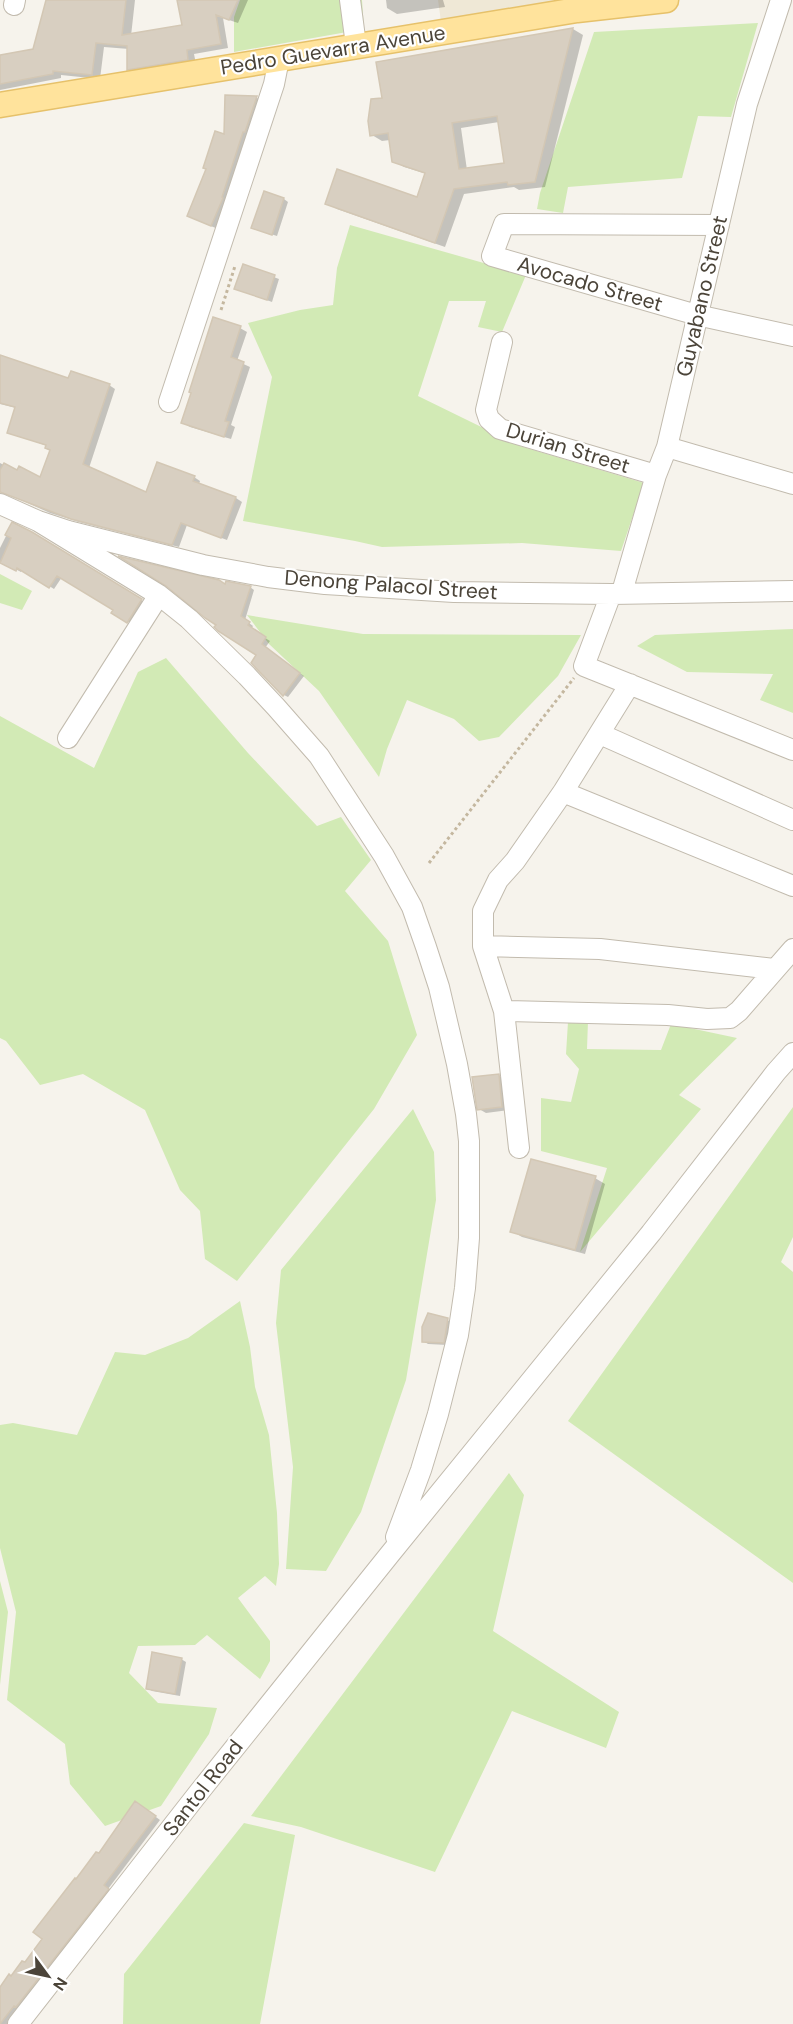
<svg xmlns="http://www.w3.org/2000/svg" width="793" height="2024" viewBox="0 0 793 2024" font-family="'DM Sans',sans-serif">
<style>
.education{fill:#efe8d6}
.green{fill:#d2eab5}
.shadow{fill:#0003;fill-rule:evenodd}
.building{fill:#d8cfc1;stroke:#d3c7b4;stroke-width:1.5;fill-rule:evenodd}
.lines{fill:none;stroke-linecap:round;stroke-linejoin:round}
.minor-casing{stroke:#c2bbae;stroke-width:22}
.major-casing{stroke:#e6c16a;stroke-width:27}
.path{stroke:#c4b79f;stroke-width:3;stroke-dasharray:3 3;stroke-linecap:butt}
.minor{stroke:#fff;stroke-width:20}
.major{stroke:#ffe39c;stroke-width:24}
.labels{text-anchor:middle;stroke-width:4.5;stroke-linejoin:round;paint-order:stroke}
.street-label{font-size:21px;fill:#4b4439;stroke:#fff}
</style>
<rect width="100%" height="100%" fill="#f6f3ec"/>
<path class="education" d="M438 0H583L441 22Z"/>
<path class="green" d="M240 0H362L364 29 234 52V17Z
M758 23 731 117 698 116 682 178 568 187 563 213 537 209 540 193 594 32Z
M350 225 526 275 502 332 478 327 486 301H449L418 396 520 446 644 483 621 551 522 543 382 547 355 541 243 521 272 377 248 323 300 310 333 305 337 268Z
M0 574 32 591 22 610 0 603Z
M247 615 363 634 581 635 558 676 499 737 479 741 454 719 407 700 387 749 379 777 319 691 269 644Z
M793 629V713L760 700 773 674 687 672 637 646 655 635Z
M166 658 248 753 317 826 341 817 371 860 345 891 388 941 417 1035 374 1109 237 1281 205 1259 200 1211 180 1190 145 1110 83 1074 40 1085 6 1041 0 1038V716L94 768 138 672Z
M588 1021 587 1049 661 1050 671 1024 737 1038 679 1095 701 1109 580 1252 607 1168 541 1151V1098L571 1102 579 1069 566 1054 568 1022Z
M793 1107V1237L781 1262 793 1272V1583L568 1421Z
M413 1109 434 1152 436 1200 406 1380 361 1512 326 1571 286 1569 293 1467 276 1323 281 1270Z
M240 1301 250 1347 255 1387 269 1435 277 1513 279 1564 276 1586 265 1576 238 1598 270 1641V1661L260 1679 207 1635 195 1645 138 1646 129 1673 158 1703 217 1708 209 1734 161 1806 105 1826 70 1784 65 1744 7 1700 16 1612 0 1548V1425L13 1423 77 1435 115 1352 145 1355 188 1338Z
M509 1473 524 1495 493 1631 619 1712 606 1748 512 1711 435 1872 301 1827 251 1816Z
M0 1581 8 1612 0 1685Z
M244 1823 295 1835 260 2024H123L124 1974Z"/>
<path class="shadow" d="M48 0H135L131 36 183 26 189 0H248L238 23 223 18 228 48 194 54 196 64 137 73 129 69V49L104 47 100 79 61 75V78L0 90V57L34 50Z
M386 0H443L445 7 397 14 387 8Z
M573 29 583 35 545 187 519 190 514 187 464 194 445 247 337 209 327 203 418 199 427 174 404 167 393 161 390 140 382 141 372 135 384 99 378 63ZM499 122 506 164 467 170 461 128Z
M226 97 257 98 263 101 218 229 194 219 225 136Z
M284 199 288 202 277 236 258 230Z
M244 266 279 279 272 302 241 291Z
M240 328 247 332 237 361 250 367 231 425 235 427 231 439 190 427 183 423Z
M0 358 69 380 109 385 115 389 89 468 147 495 194 477 200 481 199 484 236 498 242 502 227 540 187 525 179 547 79 522 50 513 12 496 0 486V463L17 472 40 479 51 450 47 446 9 432 16 408 0 404Z
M12 524 37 536 146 603 132 624 113 612 115 610 62 577 54 589 22 569 21 572 0 561V548Z
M226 586 250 587 254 590 245 620 253 626 251 629 270 641 265 648 304 676 288 697 284 695 258 655Z
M499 1076 506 1080 509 1110 486 1113 479 1109Z
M595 1178 605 1184 585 1254 522 1237 512 1231Z
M429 1315 453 1322 448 1345 428 1344 423 1341Z
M181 1659 186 1662 180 1696 152 1691 147 1688Z
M141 1806 160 1820 108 1889 113 1892 9 2024H0V1990L25 1964 44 1938 76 1881Z"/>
<path class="building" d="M46 0H126L122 35 182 25 177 0H238L229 20 216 15 221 44 187 50 188 60 127 70V46L96 43 92 75 53 71V74L0 84V55L33 49Z
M573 28 535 182 508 185 507 182 454 189 435 243 325 204 337 169 417 197 425 173 392 162 388 133 370 136 368 121 371 99 382 98 376 62ZM497 116 504 163 459 169 452 123Z
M225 95 257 96 245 132H243L222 197 223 198 211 226 187 216 206 169 203 168 215 131 224 134Z
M264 191 284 198 272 235 251 228Z
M243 264 275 275 267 300 234 289Z
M213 317 241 326 231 357 244 362 225 421 229 422 224 437 181 423 191 393 189 392Z
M0 355 68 378 71 371 110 384 83 464 146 492 157 462 195 476 193 481 236 497 221 538 181 523 172 545 71 519 0 492V470L4 463 17 470 19 466 40 477 50 450 45 448 46 445 7 433 15 407 0 403Z
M12 522 32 532 142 599 127 623 111 613 113 610 57 576 49 588 17 568 16 571 0 563 11 538 5 535Z
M118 556 219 580 225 584 226 581 251 586 241 616 250 622 248 625 266 637 262 644 300 673 283 696 251 663 256 655 218 631 214 627 216 625 205 618 166 586Z
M499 1074 502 1107 477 1110 472 1077Z
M531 1159 596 1176 575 1250 510 1232Z
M428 1313 448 1318 444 1343 422 1342V1327Z
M152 1652 182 1658 175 1694 146 1689Z
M135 1801 156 1816 104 1885 109 1889 16 2007 14 2006 0 2024V1987L9 1974 11 1976 22 1961 25 1962 42 1939 33 1932 75 1878 76 1879 96 1852 99 1853Z"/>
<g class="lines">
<g class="minor-casing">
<path id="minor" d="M350 0 356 45
M14 5 15 0
M719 225 504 224 492 256 697 315 793 336
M502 342 486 410 489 419 500 429 656 475
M169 402 274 84 279 59
M667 447 793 484
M0 504 38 521 68 531 203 565 268 577 325 584 454 592 611 594 793 591
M38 521 159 595 189 619 247 676 276 707 319 756 384 856 412 907 426 947 439 987 457 1064 466 1114 469 1141V1238L465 1288 458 1335 438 1414 421 1470 396 1537
M622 592 656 475 667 447 747 104 781 0
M611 594 584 666 793 750
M600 734 793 820
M68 738 159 595
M563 792 793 886
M483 946 600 949 774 969
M504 1011 668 1015 707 1019 730 1018 739 1011 793 949
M519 1148 504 1011 483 946V911L498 880 515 861 563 792 630 684
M18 2024 200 1791 390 1554 651 1233 776 1072 793 1053"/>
</g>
<g class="major-casing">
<path id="major" d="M0 105 577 10 666 0"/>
</g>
<path class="path" d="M221 310 235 266
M429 863 574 678"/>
<use href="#minor" class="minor"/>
<use href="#major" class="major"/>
</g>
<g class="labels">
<g class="street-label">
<text transform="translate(333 50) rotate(-9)" y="7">Pedro Guevarra Avenue</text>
<text transform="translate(590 284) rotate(16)" y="7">Avocado Street</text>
<text transform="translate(702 296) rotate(-77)" y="7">Guyabano Street</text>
<text transform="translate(568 448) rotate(17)" y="7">Durian Street</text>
<text transform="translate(391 585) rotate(4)" y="7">Denong Palacol Street</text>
<text transform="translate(203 1788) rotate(-52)" y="7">Santol Road</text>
</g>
</g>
<g transform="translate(48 1976) rotate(123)" stroke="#ffffff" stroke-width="4.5" paint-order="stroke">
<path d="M0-4.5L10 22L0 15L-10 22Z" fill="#4b4439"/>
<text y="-9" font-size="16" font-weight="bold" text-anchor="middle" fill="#4b4439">N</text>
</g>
</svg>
